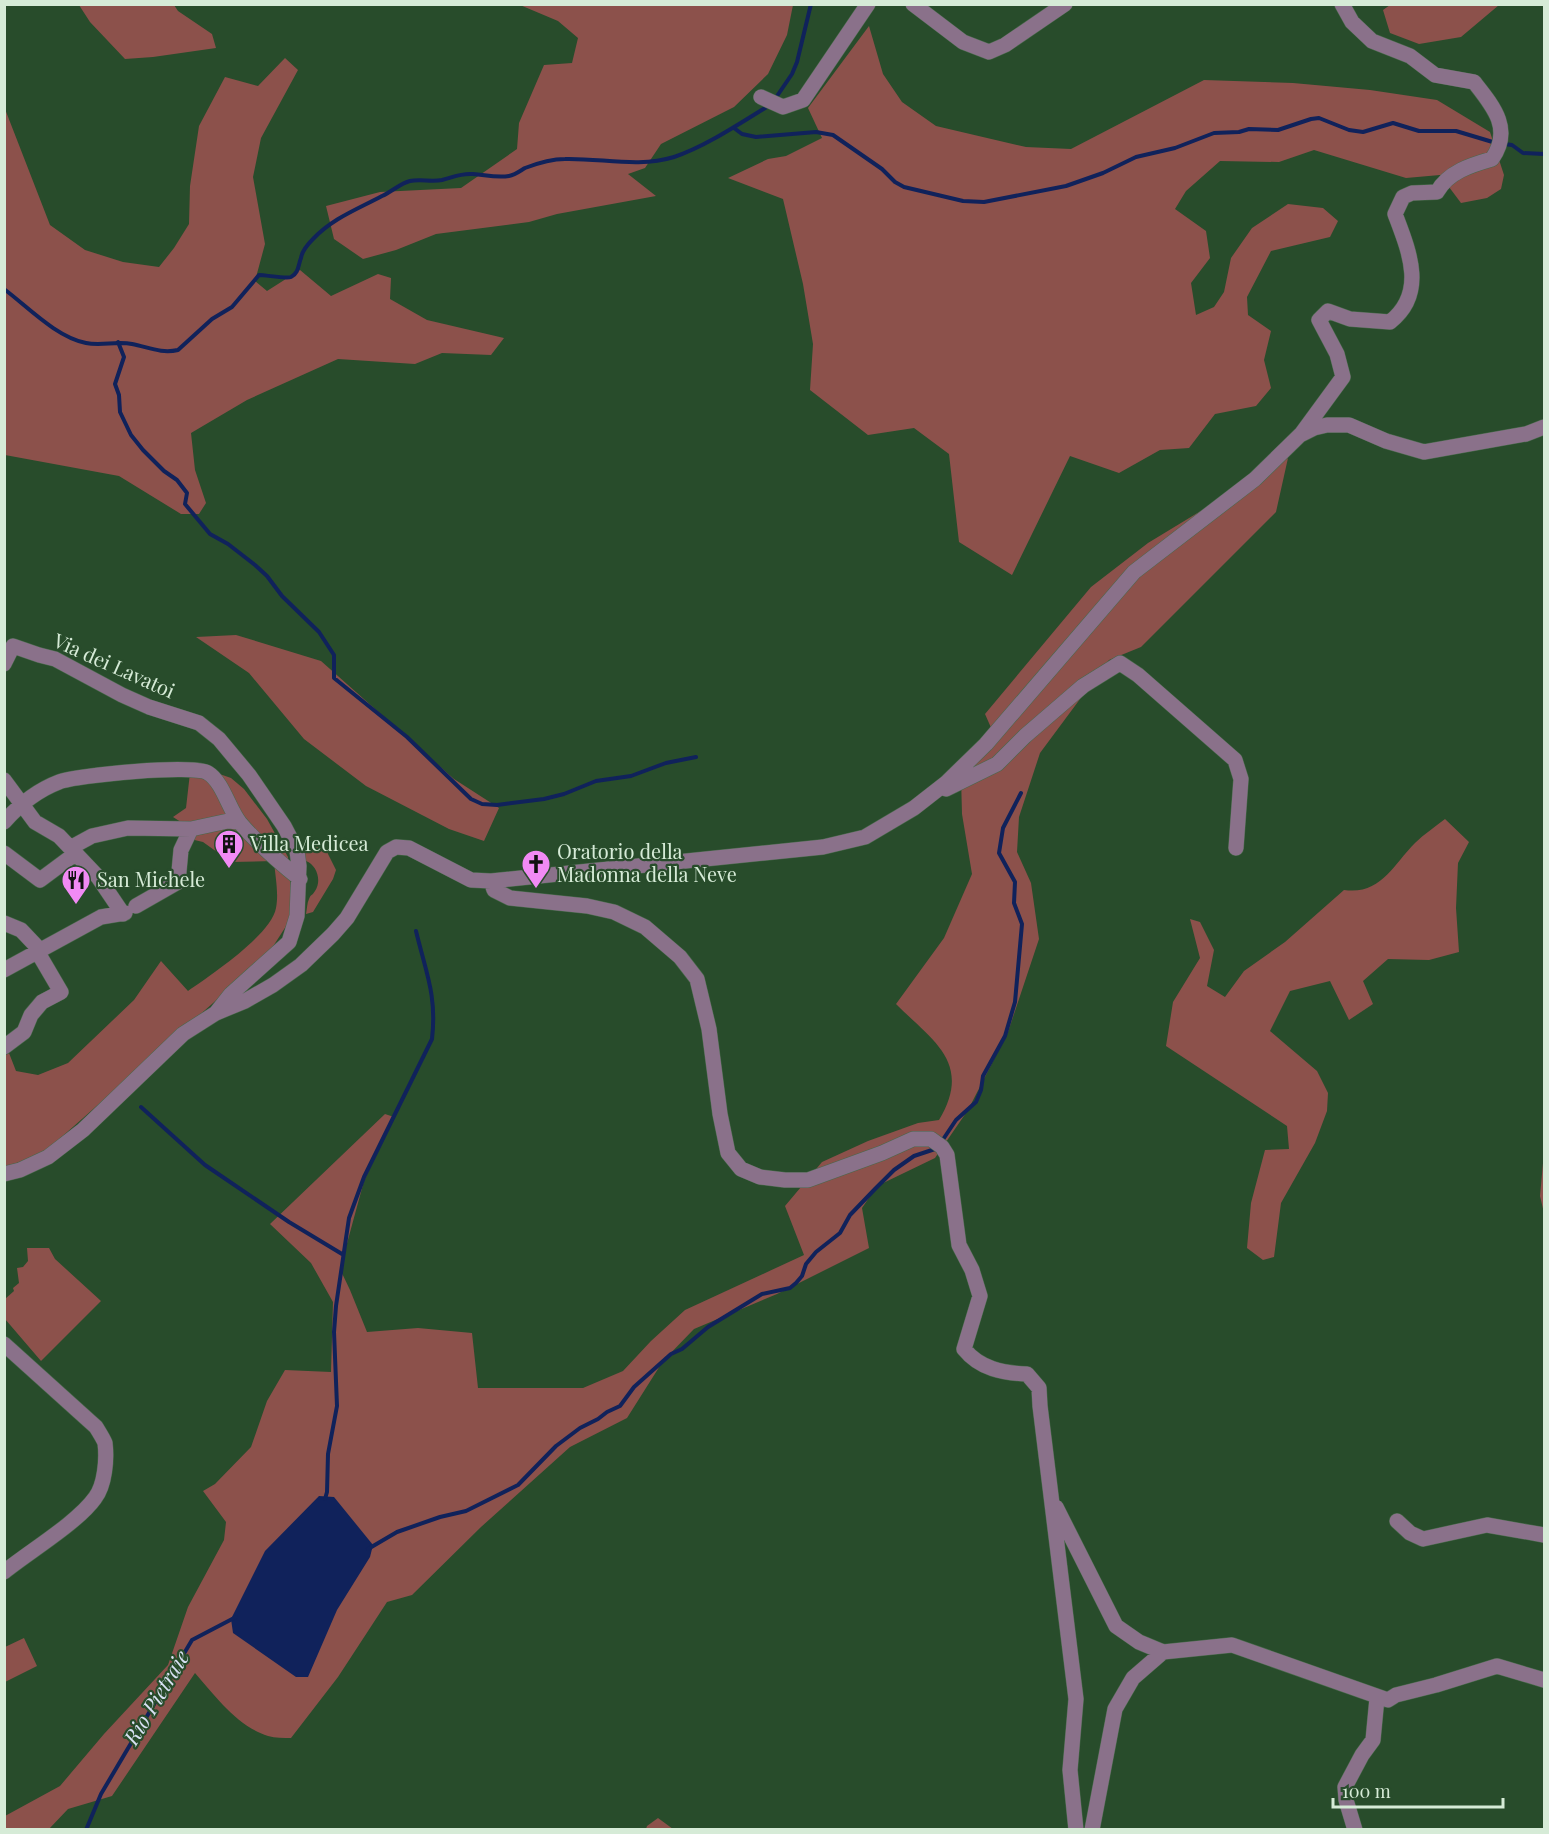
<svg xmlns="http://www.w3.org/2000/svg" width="1549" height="1834" viewBox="0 0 1549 1834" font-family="'Playfair Display',serif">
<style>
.green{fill:#8c514b}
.water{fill:#10225b}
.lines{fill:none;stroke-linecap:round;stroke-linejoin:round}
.stream{stroke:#10225b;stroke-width:4}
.minor-casing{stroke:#47694a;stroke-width:16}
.minor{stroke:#8a718a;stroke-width:15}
.labels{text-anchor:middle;stroke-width:4.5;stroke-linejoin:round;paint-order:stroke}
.street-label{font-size:20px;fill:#d6ebd7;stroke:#284c2b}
.poi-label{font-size:20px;fill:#d6ebd7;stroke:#284c2b;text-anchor:start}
.water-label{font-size:21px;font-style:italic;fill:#d8e1f3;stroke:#284c2b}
</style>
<rect width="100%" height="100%" fill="#284c2b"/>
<path class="green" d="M79 5H174L178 11 212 34 216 48 153 57 125 59 90 22Z
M520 5H793L787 35 768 74 734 107 661 144 645 168 628 174 656 196 557 214 529 222 436 234 396 250 363 259 334 239 326 206 380 192 461 188 517 149 519 123 544 65 572 63 578 38 558 21Z
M1390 5V4L1499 5 1461 37 1419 44 1390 33 1383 10Z
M869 26 883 74 902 102 936 126 1026 147 1071 149 1204 80 1293 83 1370 90 1437 100 1490 132 1504 175 1501 189 1487 198 1461 203 1440 175 1406 178 1314 150 1279 162 1220 161 1186 191 1175 209 1206 231 1210 258 1191 283 1196 315 1214 307 1224 292 1231 258 1252 228 1288 204 1323 208 1338 221 1330 237 1271 251 1247 297 1248 315 1271 331 1264 360 1271 388 1256 406 1215 414 1189 448 1160 450 1119 473 1070 456 1012 575 959 542 949 454 914 428 868 435 810 390 813 344 803 284 783 199 728 178 768 159 786 156 822 138 808 108Z
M285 58 298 70 261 138 253 177 265 244 255 281 267 291 300 270 331 296 378 274 391 278 390 299 427 320 504 338 491 355 442 353 415 364 338 359 247 400 191 433 195 470 206 503 199 514H181L119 476 5 455V109L50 225 85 250 123 262 159 267 174 248 189 224 190 186 199 126 225 77 258 86Z
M1288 458 1276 512 1141 647 1109 660 1040 753 1019 817 1017 852 1031 883 1039 939 1008 1032 968 1110 935 1158 877 1186 862 1208 869 1248 777 1294 694 1329 663 1361 627 1418 570 1447 481 1527 412 1595 387 1602 338 1677 291 1738C284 1738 275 1738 268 1736 237 1726 216 1697 195 1673L112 1796 68 1809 49 1829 5 1830V1816L60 1786 104 1734 168 1665 188 1607 224 1540 226 1522 203 1491 215 1484 251 1447 267 1401 285 1370 331 1372 333 1302 311 1263 270 1224 385 1114 394 1117 364 1181 340 1269 350 1290 367 1332 418 1328 472 1333 478 1388H583L623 1371 651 1341 685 1310 804 1255 785 1206 822 1162 868 1141 918 1123 939 1120C973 1063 933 1041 896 1004L944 938 972 874 962 814 961 777 996 739 985 714 1091 587 1148 543Z
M236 635 321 661 454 779 499 808 484 841 449 829 366 786 304 739 249 673 196 637Z
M191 764 231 778 244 789 267 819 288 857 291 890 290 920 272 948 221 996 65 1134 39 1156 4 1167V1056L9 1053 16 1071 38 1075 68 1063 134 1000 161 961 188 991C211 975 271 935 276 908 279 893 275 875 274 861L231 862 203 842 186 838 184 824 173 817 186 808Z
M1445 819 1469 842 1458 863 1456 908 1459 952 1429 960 1388 959 1363 981 1373 1004 1349 1020 1330 981 1290 991 1270 1031 1317 1071 1328 1093 1327 1111 1315 1143 1281 1203 1274 1257 1263 1260 1247 1248 1251 1203 1265 1150 1289 1149 1287 1126 1166 1046 1173 1002 1200 958 1190 919 1200 922 1214 950 1207 986 1225 997 1244 971 1285 942 1344 890C1381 895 1392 866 1415 843 1424 834 1435 827 1445 819Z
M314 840 324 846 336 870 333 879 313 912 306 914C307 909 307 903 309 899 311 894 312 896 315 891 322 881 317 865 306 861L297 842Z
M1544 1152V1213L1540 1196Z
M27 1248H49L55 1259 101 1301 41 1361 5 1319V1299L14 1291 13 1288 19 1283 17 1268 23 1267 28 1261Z
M24 1638 37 1666 5 1682V1647Z
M658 1818 673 1829H646L647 1826Z"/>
<path class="water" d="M319 1496 334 1497 373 1545 370 1557 337 1610 308 1677H296L233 1633 231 1619 265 1551Z"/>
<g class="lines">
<path class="stream" d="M775 99 792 74 797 62 811 4
M734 128 742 134 756 137 816 132 833 135 882 169 895 182 904 187 963 201 984 202 1066 186 1103 173 1136 157 1175 148 1214 133 1239 132 1249 129 1278 130 1311 119 1319 118 1349 130 1363 132 1393 123 1419 131H1456L1496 143
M1504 144 1512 145 1523 153 1544 154
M4 289C28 307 56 337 86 343 101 346 117 341 132 344 148 347 161 354 178 350L212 319 232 307 259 275C266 275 286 279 291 277 299 273 298 265 301 258 302 251 308 244 313 239 333 218 358 209 382 196 391 192 401 183 410 181 420 179 432 182 442 180 454 177 460 173 473 174 486 175 496 178 509 176 515 175 520 171 525 168 538 163 552 159 565 159 602 158 638 168 674 157 705 147 742 122 770 105
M118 342 124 357 115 384 119 395 120 412 131 435 143 450 164 471 177 480 187 493 185 504 210 534 228 544 255 565 267 576 282 596 319 632 334 655V678L407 737 471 799 482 804 497 805 544 799 564 794 596 781 631 776 666 763 696 757
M141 1107 205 1165 289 1222 342 1254
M942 1141 956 1120 976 1102 981 1090 983 1076 1005 1036 1015 1002 1022 924 1014 903 1015 882 999 853 1003 828 1021 793
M325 1499 327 1492 328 1454 337 1406 334 1332 336 1306 349 1218 364 1177 432 1039C437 995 426 973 416 931
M368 1549 397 1532 440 1517 466 1511 518 1485 556 1446 580 1428 598 1419 607 1412 620 1406 634 1387 671 1354 682 1349 708 1327 762 1294 790 1288 796 1283 802 1276 806 1264 816 1252 840 1233 850 1215 875 1189 894 1170 914 1156 935 1149
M86 1830 101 1794 192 1640 236 1617"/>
<g class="minor-casing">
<path id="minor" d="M913 4 963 42 989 52 1005 45 1065 4
M761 97 783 107 803 100 868 4
M1302 433 1343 377 1337 354 1319 320 1328 311 1350 319 1390 322C1427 293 1409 251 1395 214L1403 197 1412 193 1437 192C1448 172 1471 165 1492 159 1513 129 1493 106 1474 82L1435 75 1410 56 1372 41 1352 22 1342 4
M4 664 13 646 39 655 55 659 122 695 149 707 199 723 219 739 249 775 284 826 297 851 299 866 297 916 289 942 231 994 216 1013
M4 780 35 822 59 836 98 877 123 914
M946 789 997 764 1025 736 1083 686 1120 663 1138 675 1235 760 1241 779 1236 848
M4 822C19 805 38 790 59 782 77 775 194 764 208 773 223 782 229 810 240 823 257 843 279 862 300 879
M70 848 92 836 128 828 191 829
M4 853 40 880 75 854
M491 881 494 890 510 898 587 906 614 912 645 927 680 957 697 979 709 1029 720 1114 728 1153 741 1169 760 1177 785 1180H808L882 1153 913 1139H931L942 1147 947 1155 959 1245 972 1270 980 1296 964 1349C980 1369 1003 1373 1027 1374L1039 1388 1040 1406 1076 1699 1070 1770 1076 1830
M136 906 178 882 181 850 191 829 228 821 239 822
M4 923 21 930 40 950
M4 970 101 917 125 913
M4 1047 24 1032 31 1015 42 1002 61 992 37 951
M4 1174 20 1170 48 1157 83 1130 183 1034 216 1013 245 1001 273 985 301 965 333 934 347 918 387 852 396 847 409 848 471 880 491 881 823 847 865 837 914 808 946 783 986 744 1134 572 1255 479 1300 435 1314 428 1327 425H1349L1386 441 1424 452 1526 434 1544 427
M4 1344 96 1427C99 1432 103 1438 105 1443 107 1459 105 1485 95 1498 77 1523 30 1551 4 1572
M1056 1507 1116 1626 1139 1642 1163 1652 1232 1645 1388 1700 1396 1695 1436 1685 1497 1666 1544 1680
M1397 1521 1410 1533 1423 1539 1487 1525 1544 1535
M1092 1830 1115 1709 1133 1678 1163 1652
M1355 1830 1346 1800 1345 1787 1362 1755 1373 1740 1377 1698"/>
</g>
<use href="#minor" class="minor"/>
</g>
<defs>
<g id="building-pin" transform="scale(1.5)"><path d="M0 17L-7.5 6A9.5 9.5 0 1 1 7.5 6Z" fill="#f18af4" stroke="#284c2b"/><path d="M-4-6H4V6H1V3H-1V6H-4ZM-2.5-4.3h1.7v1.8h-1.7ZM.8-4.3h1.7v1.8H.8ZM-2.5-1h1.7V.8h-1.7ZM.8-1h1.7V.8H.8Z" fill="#111"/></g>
<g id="church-pin" transform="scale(1.5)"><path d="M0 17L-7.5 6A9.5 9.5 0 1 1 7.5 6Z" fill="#f18af4" stroke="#284c2b"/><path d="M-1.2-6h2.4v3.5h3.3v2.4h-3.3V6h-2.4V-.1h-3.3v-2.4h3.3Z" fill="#111"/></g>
<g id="restaurant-pin" transform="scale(1.5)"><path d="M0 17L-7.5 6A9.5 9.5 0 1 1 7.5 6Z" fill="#f18af4" stroke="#284c2b"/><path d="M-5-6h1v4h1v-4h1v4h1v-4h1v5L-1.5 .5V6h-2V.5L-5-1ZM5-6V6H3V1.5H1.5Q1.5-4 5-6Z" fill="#111"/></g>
</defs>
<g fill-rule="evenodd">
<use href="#building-pin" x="229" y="844"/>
<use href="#church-pin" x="536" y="864"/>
<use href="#restaurant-pin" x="76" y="880"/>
</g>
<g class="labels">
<g class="street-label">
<text transform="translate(114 666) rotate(24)" y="7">Via dei Lavatoi</text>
</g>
<g class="poi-label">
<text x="250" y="851">Villa Medicea</text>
<text x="557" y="859">Oratorio della<tspan x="557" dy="23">Madonna della Neve</tspan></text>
<text x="97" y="887">San Michele</text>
</g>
<g class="water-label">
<text transform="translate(157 1698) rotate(-59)" y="7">Rio Pietraie</text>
</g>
</g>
<rect width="1549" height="1834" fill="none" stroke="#d6ebd7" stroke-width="12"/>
<path d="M1333 1798v9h170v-9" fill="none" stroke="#d6ebd7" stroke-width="3"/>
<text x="1342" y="1798" font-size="18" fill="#d6ebd7" stroke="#284c2b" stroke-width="4.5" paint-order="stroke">100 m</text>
</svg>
